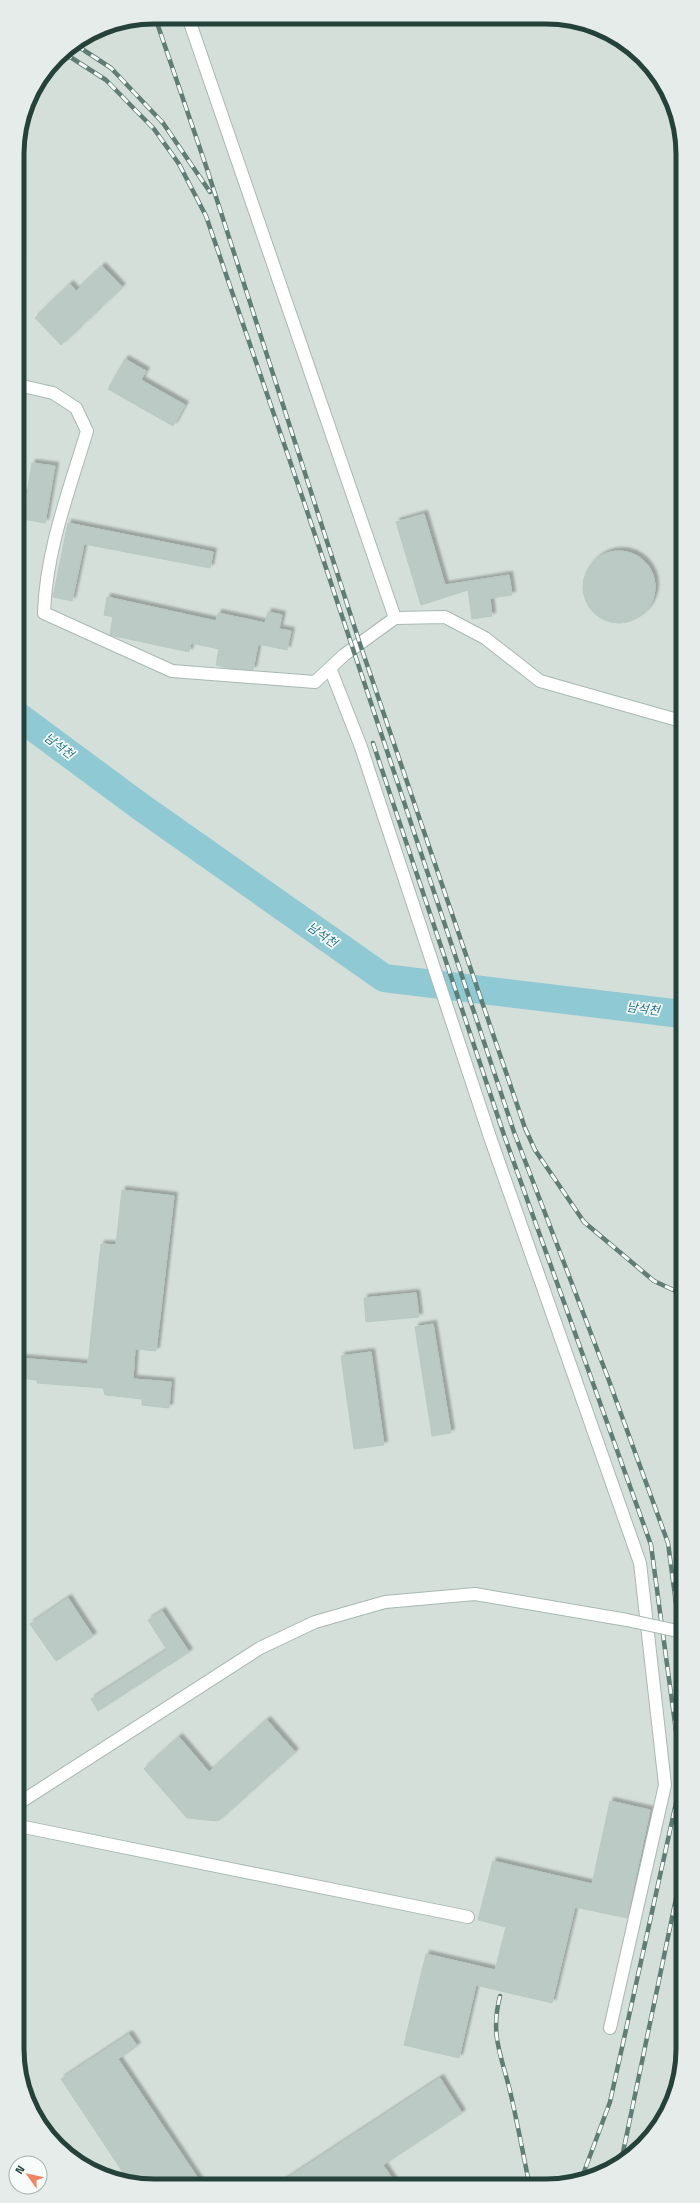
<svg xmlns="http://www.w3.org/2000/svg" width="700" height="2203" viewBox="0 0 700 2203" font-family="'Titillium Web','Noto Sans KR',sans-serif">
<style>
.built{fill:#d4dfda}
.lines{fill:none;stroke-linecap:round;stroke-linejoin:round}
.river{stroke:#8ec9d4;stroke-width:28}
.building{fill:#bbcac4;stroke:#b8c9c2;filter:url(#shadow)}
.minor-casing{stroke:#a8b8b2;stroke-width:14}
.minor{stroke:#fff;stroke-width:12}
.rail-casing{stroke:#5f7d75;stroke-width:4.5}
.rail{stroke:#f7fbf9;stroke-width:3;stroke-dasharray:9;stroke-linecap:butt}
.minor-bridge-casing{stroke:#a8b8b2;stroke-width:14;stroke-linecap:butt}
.minor-bridge{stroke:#fff;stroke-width:12}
.labels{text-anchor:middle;stroke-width:3.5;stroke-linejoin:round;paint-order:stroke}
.water-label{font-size:12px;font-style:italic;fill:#1c6f80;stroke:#f7fbf9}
.rim{fill:none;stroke:#24423a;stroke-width:5}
</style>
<defs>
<filter id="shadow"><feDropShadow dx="3.5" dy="-3.5" stdDeviation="1" flood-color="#0004"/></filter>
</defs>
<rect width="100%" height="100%" fill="#e6efeb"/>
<path class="built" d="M154 17 573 20 614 35 643 57 669 93 680 128 683 2057 673 2101 649 2139 614 2168 572 2183H128L93 2172 57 2146 31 2110 20 2075 17 146 28 102 57 57 102 27Z"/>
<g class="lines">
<path class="river" d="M18 716 141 807 384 978 681 1014"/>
</g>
<path class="building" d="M102 266 122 287 61 345 35 318 70 284 76 291Z
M125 359 146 371 141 380 185 405 173 426 108 389Z
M32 463 55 466 45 523 18 518V493L27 494Z
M424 514 445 585 509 575 512 595 490 598 492 616 472 619 468 590 421 605 396 522Z
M68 523 213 552 210 568 84 544 72 601 53 597Z
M583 587a36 36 0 1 1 72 0a36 36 0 1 1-72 0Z
M107 597 216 621 218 613 265 623 268 612 282 615 279 629 291 631 287 650 258 644 253 670 228 668 216 665 219 649 191 643 189 652 110 635 113 617 104 615Z
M122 1190 174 1196 156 1351 135 1349 133 1379 171 1382 169 1408 142 1405V1399L105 1395 103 1388 37 1383V1380L19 1378V1358L88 1364 101 1244 116 1245Z
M416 1293 419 1317 366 1322 364 1298Z
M433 1324 451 1433 432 1436 415 1327Z
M371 1352 384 1445 354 1449 341 1356Z
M68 1598 93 1636 56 1661 30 1624Z
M162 1611 189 1652 98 1711 91 1699 167 1650 148 1620Z
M267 1720 295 1752 218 1821 187 1818 144 1769 179 1737 209 1772Z
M610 1801 650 1810 627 1918 575 1907 552 2003 476 1985 459 2058 404 2045 426 1954 495 1970 506 1927 478 1920 493 1861 592 1884Z
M129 2034 137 2046 118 2059 201 2183H130L61 2079Z
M440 2078 462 2113 383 2165 395 2183H280Z"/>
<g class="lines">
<g class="minor-casing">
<path id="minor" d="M188 17 395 618
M18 385 53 393 76 408 87 431C69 491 46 550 44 613L172 671 315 682 344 655 395 618 445 617 485 638 540 681 681 721
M330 668 361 747 491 1140 640 1563 665 1785 610 2028
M19 1803 260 1648 315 1622 385 1602 475 1594 627 1620
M19 1826 468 1917"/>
</g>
<use href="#minor" class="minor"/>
<g class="rail-casing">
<path id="rail" d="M155 17 207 169 360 644 525 1128 535 1150 584 1222 654 1281 682 1294
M76 45 111 68 163 123 210 192
M64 53 106 80 154 129 179 164 206 216 305 505 514 1132 608 1378 668 1543 682 1649
M373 743 504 1135 651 1545 682 1776 610 2102 581 2180
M500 1996C490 2035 501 2054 510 2091 517 2121 523 2153 529 2183
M621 2162 682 1870"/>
</g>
<use href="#rail" class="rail"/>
<g class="minor-bridge-casing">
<path id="minor-bridge" d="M627 1620 682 1632"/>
</g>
<use href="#minor-bridge" class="minor-bridge"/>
</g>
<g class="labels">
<g class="water-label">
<text transform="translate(59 746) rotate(37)" y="4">남석천</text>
<text transform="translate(322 935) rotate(35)" y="4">남석천</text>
<text transform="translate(643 1009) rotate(7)" y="4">남석천</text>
</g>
</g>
<path d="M0 0H700V2203H0ZM154 24H546A130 130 0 0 1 676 154V2049A130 130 0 0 1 546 2179H154A130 130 0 0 1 24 2049V154A130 130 0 0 1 154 24Z" fill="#e6ecea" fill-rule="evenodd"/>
<path class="rim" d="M154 24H546A130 130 0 0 1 676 154V2049A130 130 0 0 1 546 2179H154A130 130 0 0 1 24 2049V154A130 130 0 0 1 154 24Z"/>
<g transform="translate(28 2175) rotate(303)"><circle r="19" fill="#f7fbf9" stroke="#a3b1ad"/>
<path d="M0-3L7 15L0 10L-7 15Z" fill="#f4845f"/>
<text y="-6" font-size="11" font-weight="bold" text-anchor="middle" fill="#24423a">N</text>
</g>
</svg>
